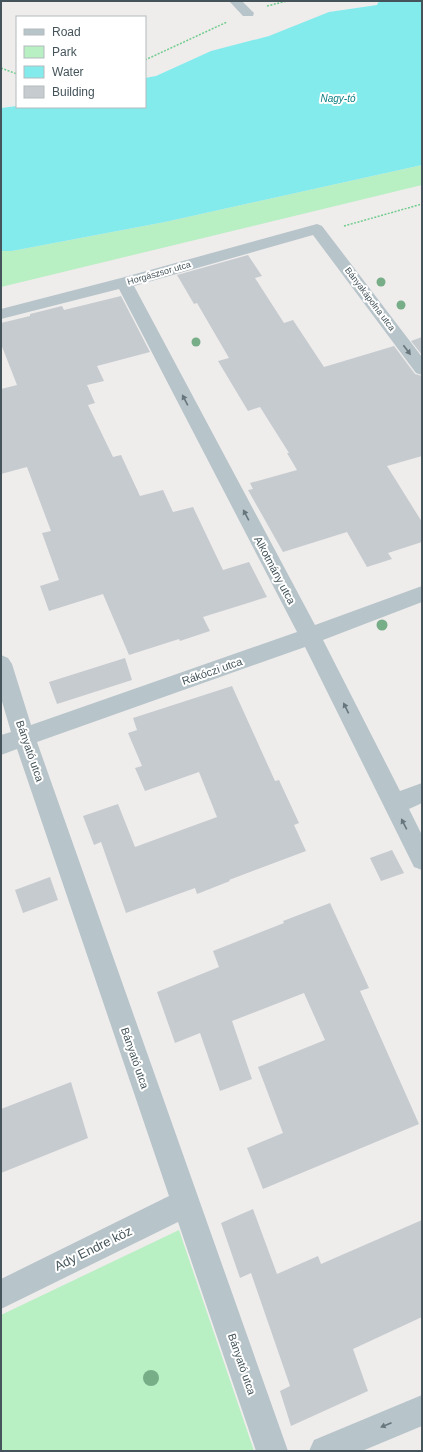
<svg xmlns="http://www.w3.org/2000/svg" width="423" height="1452" viewBox="0 0 423 1452" font-family="Arial,sans-serif">
<style>
.green{fill:#b8efc3}
.water{fill:#84ebed}
.building{fill:#c6cbcf}
.lines{fill:none;stroke-linecap:round;stroke-linejoin:round}
.path{stroke:#70cd8d;stroke-width:1.5;stroke-dasharray:2 1.5;stroke-linecap:butt}
.minor{fill:#b7c4ca;fill-rule:evenodd}
.tree{fill:#77ae87}
.oneway{fill:#66767c}
.labels{text-anchor:middle;stroke-width:4;stroke-linejoin:round;paint-order:stroke}
.far-street-label{font-size:9px;fill:#44545a;stroke:#fff}
.far-water-label{font-size:10px;font-style:italic;fill:#0c7f82;stroke:#fff}
.street-label{font-size:11px;fill:#44545a;stroke:#fff}
.near-street-label{font-size:13px;fill:#44545a;stroke:#fff}
</style>
<rect width="100%" height="100%" fill="#efecec"/>
<path class="green" d="M422 165V185L1 287V251H12L165 222Z
M179 1230 254 1451H1V1315Z"/>
<path class="water" d="M379 1H422V165L165 222 12 251H1V108L17 106 145 107V78L156 76 211 51 269 36 329 12 377 5Z"/>
<path class="building" d="M248 255 262 276 255 278 284 323 293 320 324 367 394 346 415 374 422 376V456L387 466 422 522V542L388 553 392 559 367 567 347 532 283 552 248 490 253 489 250 483 297 470 287 453H289L260 407 248 411 218 361 229 358 197 303 194 304 177 275Z
M121 296 150 352 97 366 104 381 87 385 95 403 88 405 113 457 121 455 140 496 163 490 173 512 193 507 223 570 249 562 267 597 203 617 210 631 180 641 179 639 129 655 103 594 49 611 40 586 59 580 42 533 51 531 27 467 1 474V389L17 385 1 344V323L30 316V314L62 306 64 310Z
M422 337V355L411 341Z
M125 658 132 680 57 704 49 682Z
M232 686 275 781 279 780 299 823 294 825 306 851 229 880 230 881 197 894 195 888 126 913 101 842 94 845 83 816 118 804 135 847 217 817 199 772 145 791 135 768 142 766 128 733 137 730 133 718Z
M392 850 404 873 381 881 370 858Z
M50 877 58 900 23 913 15 890Z
M330 903 369 988 360 991 419 1124 263 1189 247 1148 283 1133 258 1067 325 1040 304 993 232 1021 252 1079 220 1091 200 1033 175 1043 157 992 219 967 213 951 284 923 283 921Z
M71 1082 88 1138 1 1173V1109Z
M253 1209 277 1274 318 1256 321 1264 422 1220V1317L353 1349 368 1391 291 1426 280 1391 290 1386 251 1273 240 1278 221 1223Z"/>
<g class="lines">
<path class="path" d="M267 6 287 1
M145 60 227 22
M1 68 17 74
M344 226 422 204"/>
<path class="minor" d="M229 1H242L254 13 253 16H243Z
M317 224 322 226 422 357V375L416 373 313 235 134 286 315 625 422 586V602L323 640 400 791 422 783V803L409 809 422 835V870L414 867 305 647 37 742 288 1451H256L178 1222 1 1309V1279L169 1196 17 749 1 755V735L11 732 1 698V655L8 658 12 664 31 725 297 632 119 289 1 319V309L121 278Z
M422 1395V1426L362 1451H309L314 1440Z"/>
</g>
<g class="tree">
<circle cx="381" cy="282" r="4.5"/>
<circle cx="401" cy="305" r="4.5"/>
<circle cx="196" cy="342" r="4.5"/>
<circle cx="382" cy="625" r="5.5"/>
<circle cx="151" cy="1378" r="8"/>
</g>
<defs><path id="oneway-solid" d="M-6-.8H1V-3.2L6.5 0L1 3.2V.8H-6Z"/></defs>
<g class="oneway">
<use href="#oneway-solid" transform="translate(407 350) rotate(53)"/>
<use href="#oneway-solid" transform="translate(185 400) rotate(-118)"/>
<use href="#oneway-solid" transform="translate(246 515) rotate(-118)"/>
<use href="#oneway-solid" transform="translate(346 708) rotate(-116)"/>
<use href="#oneway-solid" transform="translate(404 824) rotate(-117)"/>
<use href="#oneway-solid" transform="translate(386 1425) rotate(157)"/>
</g>
<g class="labels">
<g class="far-street-label">
<text transform="translate(159 273) rotate(-16)" y="3">Horgászsor utca</text>
<text transform="translate(370 299) rotate(53)" y="3">Bányakápolna utca</text>
</g>
<g class="far-water-label">
<text x="338" y="102">Nagy-tó</text>
</g>
<g class="street-label">
<text transform="translate(275 570) rotate(62)" y="4">Alkotmány utca</text>
<text transform="translate(212 671) rotate(-19)" y="4">Rákóczi utca</text>
<text transform="translate(30 751) rotate(71)" y="4">Bányató utca</text>
<text transform="translate(135 1058) rotate(71)" y="4">Bányató utca</text>
<text transform="translate(242 1364) rotate(71)" y="4">Bányató utca</text>
</g>
<g class="near-street-label">
<text transform="translate(93 1248) rotate(-26)" y="5">Ady Endre köz</text>
</g>
</g>
<rect width="423" height="1452" fill="none" stroke="#44545a" stroke-width="4"/>
<rect x="16" y="16" width="130" height="92" fill="#ffffff" stroke="#b4bbbd"/>
<rect x="24" y="29" width="20" height="6" fill="#b7c4ca" stroke="#b4bbbd"/>
<text x="52" y="36" font-size="12" fill="#44545a">Road</text>
<rect x="24" y="46" width="20" height="12" fill="#b8efc3" stroke="#b4bbbd"/>
<text x="52" y="56" font-size="12" fill="#44545a">Park</text>
<rect x="24" y="66" width="20" height="12" fill="#84ebed" stroke="#b4bbbd"/>
<text x="52" y="76" font-size="12" fill="#44545a">Water</text>
<rect x="24" y="86" width="20" height="12" fill="#c6cbcf" stroke="#b4bbbd"/>
<text x="52" y="96" font-size="12" fill="#44545a">Building</text>
</svg>
